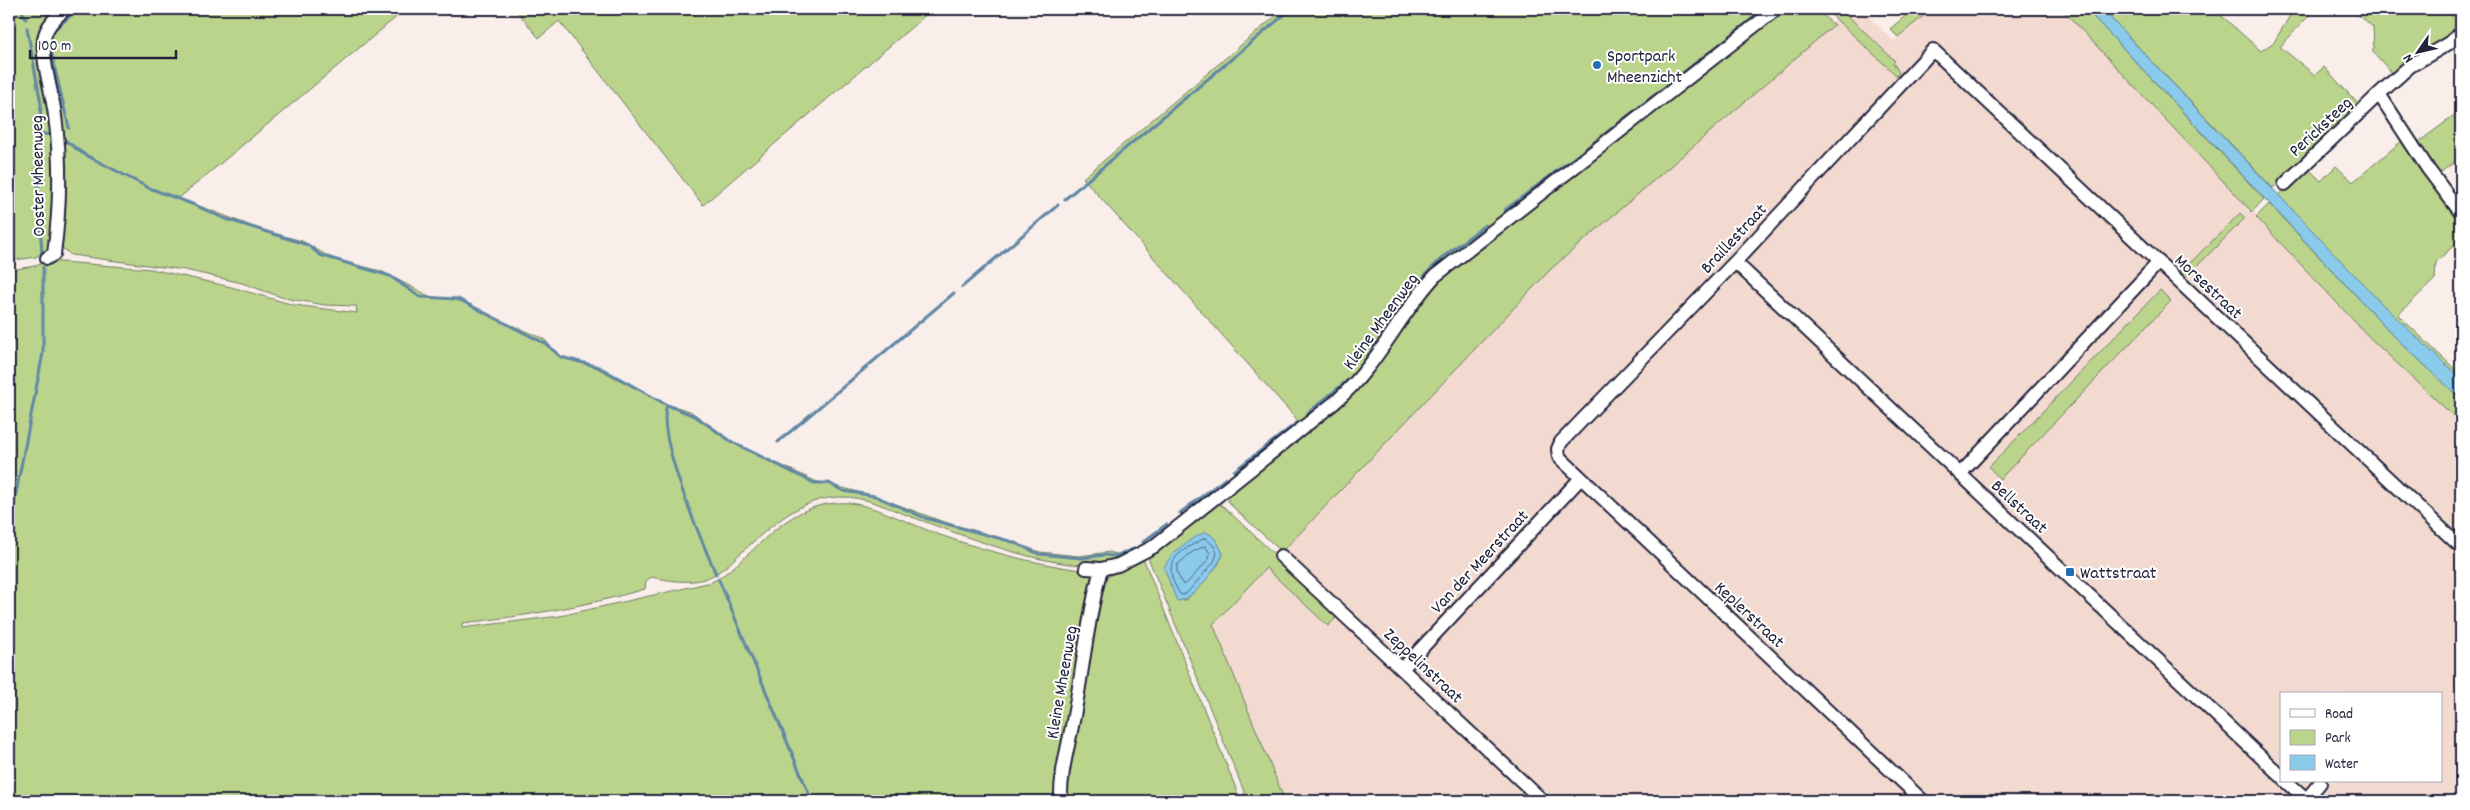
<svg xmlns="http://www.w3.org/2000/svg" width="2470" height="810" viewBox="0 0 2470 810" font-family="Dekko,sans-serif">
<style>
.built{fill:#f2dad1;fill-rule:evenodd}
.green{fill:#bbd48b;stroke:#6e7b63;fill-rule:evenodd}
.water{fill:#8acaeb;stroke:#6087a5}
.lines{fill:none;stroke-linecap:round;stroke-linejoin:round}
.shore{stroke:#4c6581;stroke-width:1}
.stream{stroke:#6087a5;stroke-width:3}
.minor-casing{stroke:#22223b;stroke-width:16}
.minor{stroke:#fff;stroke-width:12}
.poi-dot{fill:#1f6fb2;stroke:#fff;stroke-width:2}
.labels{text-anchor:middle;stroke-width:4;stroke-linejoin:round;paint-order:stroke}
.poi-label{font-size:18px;fill:#22223b;stroke:#fff;text-anchor:start}
.street-label{font-size:18px;fill:#22223b;stroke:#fff}
</style>
<rect width="100%" height="100%" fill="#f9eeea"/>
<filter id="ink" filterUnits="userSpaceOnUse"><feTurbulence type="fractalNoise" baseFrequency=".02" numOctaves="2"/><feDisplacementMap in="SourceGraphic" scale="10" xChannelSelector="R" yChannelSelector="G"/><feConvolveMatrix kernelMatrix="1 2 1 2 8 2 1 2 1" color-interpolation-filters="sRGB"/></filter>
<g filter="url(#ink)">
<path class="built" d="M1848 9H1860L1894 41 1932 9H2062L2382 347 2461 421V801H1281L1205 623 1545 264ZM2281 694H2441V781H2281Z"/>
<path class="green" d="M9 9H61L45 25C51 97 63 177 49 248L36 257 9 261Z
M69 9H406L179 198 259 229 302 241 333 259 381 271 429 296 460 301 473 306 485 314 540 337 546 341 557 355 595 367 663 403 690 411 738 445 815 481 875 496 941 521 1006 540 1040 552 1079 556 1109 552 1128 557C1118 559 1108 564 1098 565 1043 568 965 536 912 517 890 509 865 496 840 497 800 498 771 526 743 551 731 562 720 574 704 579 689 584 666 580 651 577L646 581 645 589C582 607 526 616 462 623V628L560 616 712 582C747 563 770 524 809 509 822 504 836 502 850 503 880 507 911 525 940 535 986 551 1032 563 1080 570L1089 573 1094 578 1058 801H9V270L35 266 49 261 151 269 231 287 294 305 357 313 356 306 325 305 284 298 242 283 185 270 71 255 61 247 47 33Z
M515 9H933L703 205 559 21 539 38Z
M1284 9H1763L1581 151 1543 188 1448 258 1358 376 1301 424 1083 178Z
M1784 9H1816L1834 25 1551 269 1282 552 1234 508 1228 501V493L1336 406 1428 289Z
M1825 9H1841L1895 61 1893 63 1899 72 1897 76Z
M1913 9H1932L1898 37 1890 29Z
M2062 9H2086L2264 199 2252 212Z
M2102 9H2214L2261 51 2274 42 2294 9H2315L2280 47 2315 75 2324 67 2361 107 2273 188Z
M2351 9H2445L2461 25V28L2394 75 2372 51 2374 48 2373 27Z
M2459 112 2461 115V157L2437 175 2416 144Z
M2404 139 2461 217V239L2436 262 2435 279 2398 315 2461 375V379L2383 306 2278 195 2308 168 2321 181 2336 166 2353 182Z
M2269 204 2398 340 2461 399V423L2371 339 2256 217Z
M2240 213 2245 218 2186 277 2181 272Z
M2160 290 2171 301 2000 479 1989 467Z
M1216 502 1224 507 1335 611V619L1328 626 1266 568 1213 624 1285 801H1248L1149 560 1150 554ZM1210 534 1218 544 1223 554 1218 565 1188 598 1183 601 1176 551 1194 538Z
M1143 558 1241 801H1064L1095 605 1105 577H1109L1114 571Z"/>
<path class="water" d="M2086 9H2102L2383 305 2461 379V399L2398 340Z
M1205 532C1215 535 1219 545 1223 554 1217 568 1193 601 1177 601L1164 568C1172 550 1188 541 1205 532Z"/>
<g class="lines">
<path class="shore" d="M1205 538 1214 546 1217 553 1214 562 1186 594 1181 595C1159 563 1176 553 1205 538Z
M1205 546 1210 553 1209 559 1186 584 1183 585 1177 573V565L1191 553Z"/>
<path class="stream" d="M21 9 26 19
M27 28 41 104 39 133 35 137 42 255
M53 31 78 9
M49 44 69 128
M39 133 51 135
M1605 134 1765 9
M61 137 82 153 149 188 192 204 223 218 308 245 320 255 390 276 420 297 458 299 546 344 561 357 599 367 667 405 695 416 732 442 814 483H829L843 491 875 496 925 518 1013 542 1039 554 1081 558 1104 555 1115 556 1134 549
M1065 199 1291 9
M1505 210 1596 141
M962 287 1058 205
M1363 363 1425 275 1443 257 1485 225
M667 405C655 435 702 542 716 574
M1308 413 1348 380
M778 442 954 293
M1234 471 1298 422
M1180 513 1226 478
M9 529 43 353V267
M1143 542 1167 524
M719 580 812 801"/>
<g class="minor-casing">
<path id="minor" d="M2461 33 2449 43 2410 66 2379 94 2428 169 2461 213
M2285 184 2379 94
M47 258 54 254C60 209 61 160 55 116 53 95 41 59 44 40 45 27 56 17 65 9
M1735 262 2281 776
M1960 474 2159 262
M1281 556 1543 801
M1086 568 1101 569 1118 565 1153 547 1334 403C1377 367 1398 316 1435 276L1776 9
M1403 668 1581 478
M2286 781 2306 799
M1061 801C1060 773 1068 748 1073 721 1083 671 1087 619 1101 569
M1923 801 1559 457 1558 449 1561 442 1735 262 1933 50 2461 547
M2305 801 2320 783"/>
</g>
<use href="#minor" class="minor"/>
</g>
</g>
<g class="poi-dot">
<circle cx="1597" cy="65" r="5"/>
<rect x="2065" y="567" width="10" height="10" rx="2.5"/>
</g>
<g class="labels">
<g class="poi-label">
<text x="1607" y="61">Sportpark<tspan x="1607" dy="21">Mheenzicht</tspan></text>
<text x="2080" y="578">Wattstraat</text>
</g>
<g class="street-label">
<text transform="translate(2320 126) rotate(-43)" y="6">Pericksteeg</text>
<text transform="translate(37 176) rotate(-91)" y="6">Ooster Mheenweg</text>
<text transform="translate(1733 238) rotate(-47)" y="6">Braillestraat</text>
<text transform="translate(2209 286) rotate(43)" y="6">Morsestraat</text>
<text transform="translate(1380 321) rotate(-54)" y="6">Kleine Mheenweg</text>
<text transform="translate(2020 506) rotate(43)" y="6">Bellstraat</text>
<text transform="translate(1479 561) rotate(-47)" y="6">Van der Meerstraat</text>
<text transform="translate(1750 614) rotate(43)" y="6">Keplerstraat</text>
<text transform="translate(1424 665) rotate(43)" y="6">Zeppelinstraat</text>
<text transform="translate(1061 682) rotate(-80)" y="6">Kleine Mheenweg</text>
</g>
</g>
<rect width="2470" height="810" fill="none" stroke="#fff" stroke-width="30"/>
<rect x="15" y="15" width="2440" height="780" fill="none" stroke="#22223b" stroke-width="2" filter="url(#ink)"/>
<rect x="2280" y="692" width="162" height="90" fill="#ffffff" stroke="#a7a7b1"/>
<rect x="2290" y="709" width="25" height="8" fill="#ffffff" stroke="#a7a7b1"/>
<text x="2325" y="718" font-size="15" fill="#22223b">Road</text>
<rect x="2290" y="730" width="25" height="15" fill="#bbd48b" stroke="#a7a7b1"/>
<text x="2325" y="742" font-size="15" fill="#22223b">Park</text>
<rect x="2290" y="755" width="25" height="15" fill="#8acaeb" stroke="#a7a7b1"/>
<text x="2325" y="768" font-size="15" fill="#22223b">Water</text>
<g transform="translate(2418 52) rotate(236)" stroke="#ffffff" stroke-width="4" paint-order="stroke">
<path d="M0-4L9 19L0 12L-9 19Z" fill="#22223b"/>
<text y="-8" font-size="14" font-weight="bold" text-anchor="middle" fill="#22223b">N</text>
</g>
<path d="M30 50v8h146v-8" fill="none" stroke="#22223b" stroke-width="2.5"/>
<text x="38" y="50" font-size="15" fill="#22223b" stroke="#ffffff" stroke-width="4" paint-order="stroke">100 m</text>
</svg>
